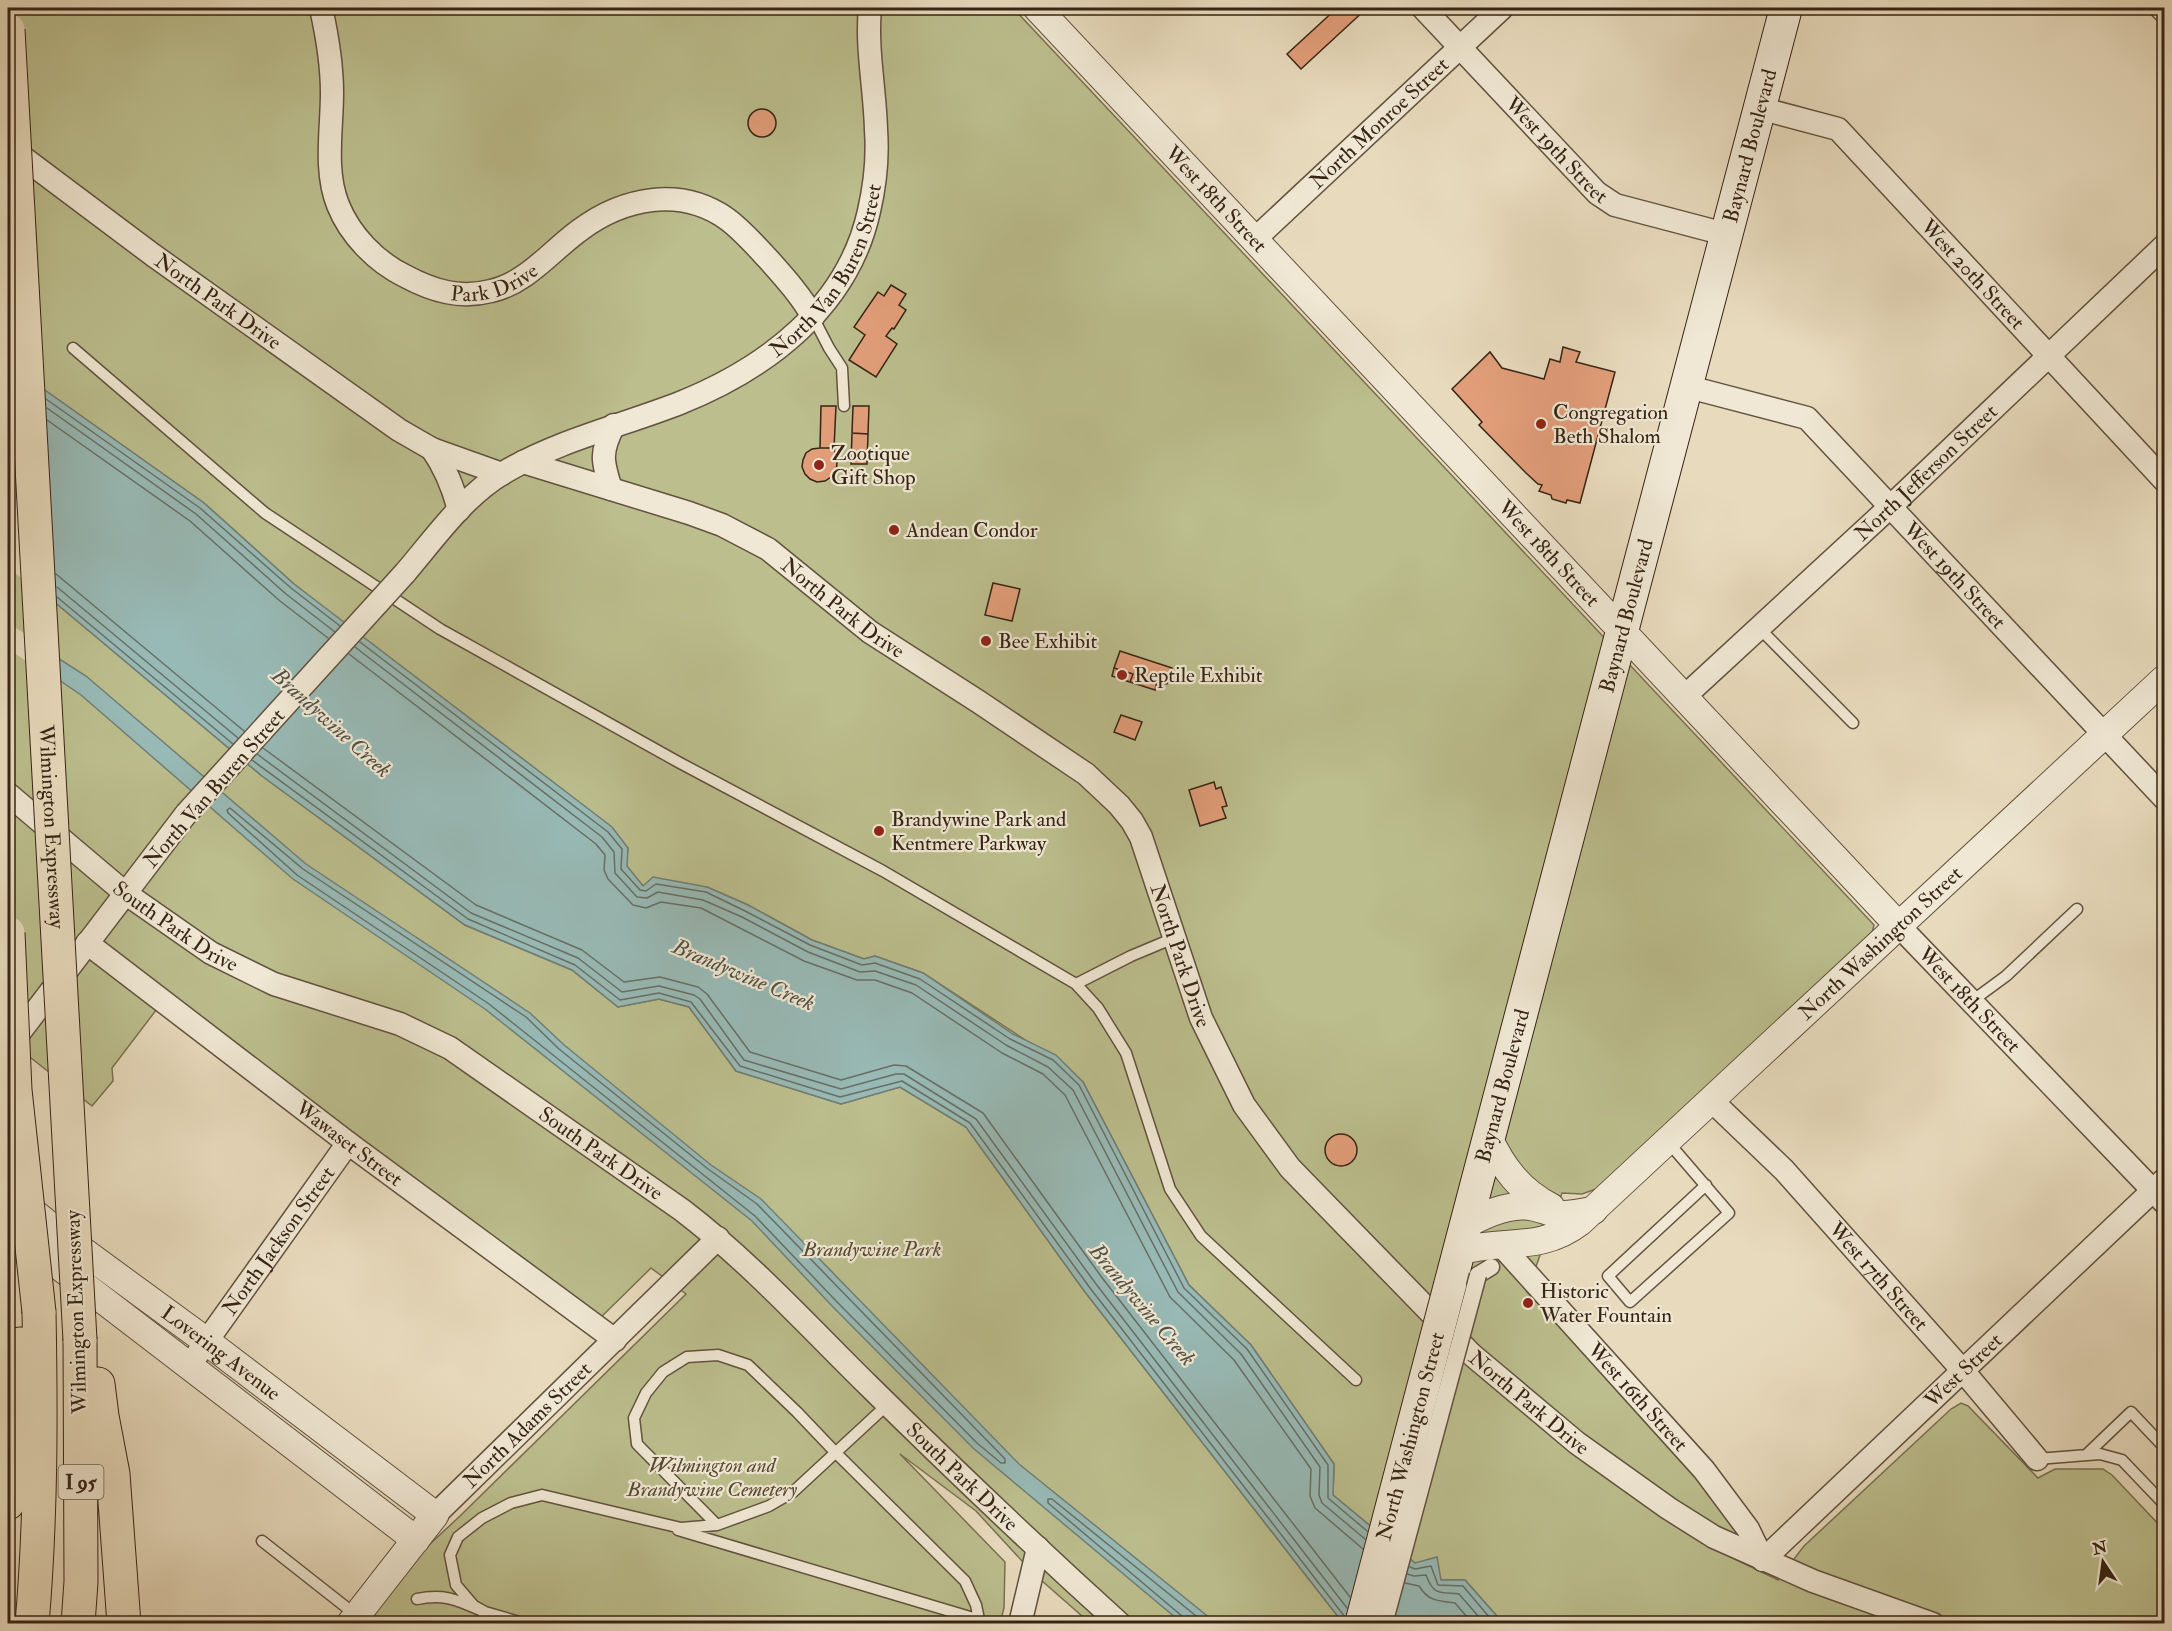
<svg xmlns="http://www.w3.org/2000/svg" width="2172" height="1631" viewBox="0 0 2172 1631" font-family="'IM FELL Double Pica',serif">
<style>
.green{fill:#bcbe8d;stroke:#797151;stroke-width:1.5}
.water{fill:#98bab6;stroke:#717e76;stroke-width:1.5}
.pier{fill:#e8dbbd}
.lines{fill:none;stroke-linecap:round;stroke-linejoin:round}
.shore{stroke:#676f66;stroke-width:1.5}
.building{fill:#e29e7a;stroke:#362415;stroke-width:1.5}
.service-casing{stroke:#62523f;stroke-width:13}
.pedestrian-casing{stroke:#62523f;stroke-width:19}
.minor-casing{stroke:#62523f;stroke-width:25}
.tertiary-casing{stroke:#62523f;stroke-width:29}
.secondary-casing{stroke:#362415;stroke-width:34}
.motorway-casing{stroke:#362415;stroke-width:35}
.service{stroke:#f0e8d4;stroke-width:10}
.pedestrian{stroke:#f0e8d4;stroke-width:16}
.minor{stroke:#f0e8d4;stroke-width:22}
.tertiary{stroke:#f0e8d4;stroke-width:27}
.secondary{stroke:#f0e8d4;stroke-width:32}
.motorway{stroke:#e8dbbd;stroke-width:33}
.pedestrian-bridge-casing{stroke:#62523f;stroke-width:19;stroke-linecap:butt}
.minor-bridge-casing{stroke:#62523f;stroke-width:25;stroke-linecap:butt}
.secondary-bridge-casing{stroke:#362415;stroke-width:34;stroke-linecap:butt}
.motorway-bridge-casing{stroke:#362415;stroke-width:35;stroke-linecap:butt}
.pedestrian-bridge{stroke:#f0e8d4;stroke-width:16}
.minor-bridge{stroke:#f0e8d4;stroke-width:22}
.secondary-bridge{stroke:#f0e8d4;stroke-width:32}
.motorway-bridge{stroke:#e8dbbd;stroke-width:33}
.poi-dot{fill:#8f2418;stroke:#f0e8d4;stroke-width:2}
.labels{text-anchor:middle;stroke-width:4.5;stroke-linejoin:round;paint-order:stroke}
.shield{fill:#f0e8d4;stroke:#6e5f4e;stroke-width:1.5}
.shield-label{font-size:20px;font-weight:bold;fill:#362415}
.street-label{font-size:21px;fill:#362415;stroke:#f0e8d4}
.poi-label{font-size:21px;fill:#362415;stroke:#f0e8d4;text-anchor:start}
.park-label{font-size:21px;font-style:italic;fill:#584a33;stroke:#f0e8d4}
.water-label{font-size:22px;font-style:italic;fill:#535145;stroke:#f0e8d4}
</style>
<rect width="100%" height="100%" fill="#e8dbbd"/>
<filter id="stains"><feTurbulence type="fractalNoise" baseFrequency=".00333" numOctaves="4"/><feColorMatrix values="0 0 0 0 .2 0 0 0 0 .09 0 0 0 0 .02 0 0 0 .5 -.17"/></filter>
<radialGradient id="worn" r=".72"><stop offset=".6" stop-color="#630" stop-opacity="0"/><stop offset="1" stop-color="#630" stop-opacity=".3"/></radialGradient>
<path class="green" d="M8 8H1013L1874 925 1872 933 1596 1189 1582 1194 1562 1193 1527 1292 1659 1430 1710 1491 1738 1533 1731 1557 1778 1580 1804 1546 1951 1409 1961 1403 1968 1406 2038 1478 2055 1469H2103L2112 1475 2164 1530V1623H1503L1465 1580H1441L1415 1563 1333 1495 1334 1464 1251 1345 1189 1285 1083 1082 1030 1043 923 973 875 956 864 959 812 940 748 905 707 887 643 886 626 866 628 848 294 584 204 503 8 364Z
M8 563 262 776 465 925 572 970 618 1007 659 999 689 1007 736 1071 841 1104 900 1087 966 1127 1085 1292 1343 1623H1090L1033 1573 976 1511 900 1454 1005 1562 1004 1608 1000 1623H359L384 1587 460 1516 686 1294 651 1268 595 1323 163 1001 112 1068 113 1081 92 1106 12 1043 8 1048Z"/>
<path class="water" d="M8 364 204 503 294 584 612 827 628 848 627 866 643 886 653 877 707 887 748 905 812 940 864 959 875 956 923 973 1013 1034 1056 1055 1083 1082 1189 1285 1251 1345 1334 1464 1333 1495 1415 1563 1437 1557 1441 1580H1465L1503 1623H1343L1085 1292 966 1127 900 1087 841 1104 736 1071 689 1007 659 999 618 1007 572 970 465 925 262 776 8 563Z
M8 626 86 676 306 864 530 1013 563 1044 711 1165 761 1199 1019 1464 1216 1623H1182L973 1448 833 1307 752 1221 485 1009 293 879 81 695 8 645Z"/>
<path class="pier" d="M8 361 27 374 39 593 8 567Z
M8 623 43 645 46 674 8 649Z"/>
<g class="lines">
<path class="shore" d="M46 399 200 508 291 588 340 626
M47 408 196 514 286 594 335 632
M47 420 190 521 280 601 328 638
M56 574 244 731
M57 587 238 738
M57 597 233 744
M360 642 608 832 622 849 621 869 640 890 646 891 656 884 706 892 745 911 810 945 862 965 875 963 920 979 1010 1039 1053 1060 1079 1085 1184 1288 1247 1349 1328 1465V1498L1367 1531
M355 647 602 837 614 852 615 873 637 897 647 898 658 892 703 900 742 917 808 952 860 972 875 971 916 985 1006 1045 1048 1067 1073 1090 1178 1292 1241 1354 1320 1467 1319 1495 1322 1503 1365 1539
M349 654 596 844 605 855 604 870 608 879 633 905 646 908 661 902 701 908 804 961 857 980H875L912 993 1002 1053 1043 1074 1065 1095 1170 1297 1234 1360 1311 1469 1310 1496 1315 1508 1363 1549
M263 748 476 905 582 950 624 982 660 977 698 987 707 994 750 1052 841 1080 894 1065 906 1066 983 1113 1103 1279 1350 1597
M257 754 471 913 578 958 622 992 659 986 694 995 700 999 744 1060 841 1089 896 1074H904L976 1119 1096 1284 1347 1608
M252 760 468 919 575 965 620 1000 659 993 691 1002 740 1066 840 1097 902 1081 970 1123 1090 1288 1345 1617
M230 808 303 869 526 1017 559 1049 708 1169 757 1204 1005 1459V1463H1001L977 1443 838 1303 755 1216 489 1004 297 875 228 813 227 810Z
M1410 1567 1415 1569 1431 1566 1438 1585 1463 1586 1495 1624
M1407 1574 1414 1576 1426 1575C1434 1596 1439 1592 1459 1594L1485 1624
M1405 1583 1419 1586C1428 1601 1438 1601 1455 1603L1473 1624
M1185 1624 1182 1616 1048 1503V1499H1052L1206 1624"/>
</g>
<path class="building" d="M1337 8H1367L1301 69 1287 54Z
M748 123a14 14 0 1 1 28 0a14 14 0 1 1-28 0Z
M891 285 906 294 899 305 906 310 894 329 892 328 886 336 897 344 876 377 849 360 865 335 854 327 878 292 884 296Z
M1563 347 1580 352 1576 362 1615 372 1580 503 1567 500 1566 503 1552 499 1551 495 1539 491 1542 485 1538 484 1526 473 1479 425 1482 422 1452 389 1490 352 1502 368 1544 379 1550 359 1560 362Z
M821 406H836L834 448H820Z
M853 406H869L868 434 852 433Z
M852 433 868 434 867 464H851Z
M820 448H834L837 463 836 471 831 477 825 481 817 482 810 479 805 474 802 467 803 460 806 453 812 449Z
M993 583 1020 589 1012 621 985 615Z
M1120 651 1172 668 1167 684 1157 682 1155 690 1130 682 1133 674 1114 668Z
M1114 668 1133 674 1130 682 1112 676Z
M1121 715 1142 722 1135 740 1114 732Z
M1214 782 1216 789 1221 787 1227 806 1222 807 1226 818 1200 826 1189 790Z
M1325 1150a16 16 0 1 1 32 0a16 16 0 1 1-32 0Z"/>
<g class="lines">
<g class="service-casing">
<path id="service" d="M813 317 829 348 842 368 844 406
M73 348 265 513 440 629 680 763 883 871 1076 984 1098 1008 1126 1053 1170 1189 1201 1236 1356 1380
M1759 628 1853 723
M1076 984 1131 956 1174 938
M1972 1001 2006 976 2077 909
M1668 1142 1729 1213 1630 1302 1608 1276 1706 1185
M2086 1455 2131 1412 2164 1447
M2037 1459 2100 1454 2122 1460 2164 1504
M717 1525 637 1444 634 1418 646 1393 663 1372 687 1357 718 1355 748 1365 797 1412 836 1453 965 1581 976 1605 980 1624
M678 1530 980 1620
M262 1541 356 1615
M417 1599C446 1593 459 1601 485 1612L482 1624
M526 1624 485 1612 474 1606 456 1585 450 1555 458 1537 482 1518 511 1503 542 1495 681 1528 717 1525 769 1506 793 1492 887 1405"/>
</g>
<g class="pedestrian-casing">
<path id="pedestrian" d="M1478 1275 1491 1267"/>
</g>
<g class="minor-casing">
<g id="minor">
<path id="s1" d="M321 8C327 35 332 64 332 93 332 130 324 170 338 205 350 235 376 262 405 276 433 291 460 299 491 291 527 283 552 250 580 230 623 198 680 186 727 219 742 230 756 246 769 260 786 279 801 296 813 317"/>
<path id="s2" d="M1423 8 1597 193 1615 205 1725 234"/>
<path d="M2161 8 2164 11"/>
<path id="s3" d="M1759 108 1838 129 2164 480"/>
<path id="s4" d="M9 147 153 255 399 430 432 449 502 474"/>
<path id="s5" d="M1255 239 1502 8"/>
<path id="s6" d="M1685 386 1807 418 2164 798"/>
<path d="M432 449C446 469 453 487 459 510"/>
<path id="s7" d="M523 462 689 513 722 525 768 549 870 632 979 702 1086 774 1119 805 1132 821 1141 837 1201 1018 1244 1105 1290 1168 1471 1354 1577 1443 1668 1508 1714 1537 1813 1581 1933 1624"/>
<path d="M611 489C602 461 600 452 614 425"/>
<path id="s8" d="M405 573C435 538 463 497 503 473 559 440 621 426 680 403 767 368 848 307 869 211 875 185 878 157 876 130 875 89 866 48 870 8"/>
<path id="s9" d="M1684 697 1890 507 2164 246"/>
<path id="s10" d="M8 794 125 893 211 953 274 984 400 1024 450 1048 682 1210C750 1262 808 1326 868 1385 950 1466 1034 1546 1120 1624"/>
<path id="s11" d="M1899 926 2164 1202"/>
<path id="s12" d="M87 943 348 1143 615 1340"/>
<path d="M10 1045 186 814"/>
<path id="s13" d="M1712 1101 1784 1170 1964 1372 2037 1459"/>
<path id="s14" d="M1500 1244 1704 1470 1748 1529 1763 1560"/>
<path id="s15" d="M189 1366 348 1143"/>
<path id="s16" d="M435 1515 718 1238"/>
<path id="s17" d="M1763 1560 2164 1180"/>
<path d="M1020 1624 1038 1548"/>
</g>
</g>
<g class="tertiary-casing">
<g id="tertiary">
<path id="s18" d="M1037 8 1899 926"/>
<path d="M1488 1136C1502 1167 1520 1191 1551 1207"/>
<path id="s19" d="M8 1192 68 1240 206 1341 435 1515 350 1624"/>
<path d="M1464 1226C1481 1216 1501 1207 1521 1206 1534 1205 1545 1211 1557 1214 1570 1216 1582 1212 1594 1210"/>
<path d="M8 1227 416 1540"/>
<path id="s20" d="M1459 1251C1504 1239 1541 1252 1580 1222L2164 679"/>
</g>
</g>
<g class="secondary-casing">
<g id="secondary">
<path id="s21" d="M1450 1285 1786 8"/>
</g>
</g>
<g class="motorway-casing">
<path id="motorway" d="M98 1384 102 1416 113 1474 124 1624
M8 1503 14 1460 20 1344
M32 1624C41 1520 41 1416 39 1312
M78 1624 81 1582 80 1340"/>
</g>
<use href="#service" class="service"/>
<use href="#pedestrian" class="pedestrian"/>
<use href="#minor" class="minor"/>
<use href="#tertiary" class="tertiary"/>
<use href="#secondary" class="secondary"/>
<use href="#motorway" class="motorway"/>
<g class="pedestrian-bridge-casing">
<path id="pedestrian-bridge" d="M1384 1624 1478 1275"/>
</g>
<g class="minor-bridge-casing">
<path id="minor-bridge" d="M186 814 405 573"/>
</g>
<g class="secondary-bridge-casing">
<g id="secondary-bridge">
<path id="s22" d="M1361 1624 1450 1285"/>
</g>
</g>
<g class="motorway-bridge-casing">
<g id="motorway-bridge">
<path id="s23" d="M8 30 80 1340"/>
<path d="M8 933 15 1090 39 1312"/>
</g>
</g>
<use href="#pedestrian-bridge" class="pedestrian-bridge"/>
<use href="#minor-bridge" class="minor-bridge"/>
<use href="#secondary-bridge" class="secondary-bridge"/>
<use href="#motorway-bridge" class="motorway-bridge"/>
</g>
<g class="poi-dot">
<circle cx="1541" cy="424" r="6"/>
<circle cx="819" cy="465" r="6"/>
<circle cx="894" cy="530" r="6"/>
<circle cx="986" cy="641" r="6"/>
<circle cx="1122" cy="675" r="6"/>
<circle cx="879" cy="831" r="6"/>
<circle cx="1528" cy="1303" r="6"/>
</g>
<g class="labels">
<rect class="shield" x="58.5" y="1465" width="45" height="34" rx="4.5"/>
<g class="shield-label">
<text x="81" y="1489">I 95</text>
</g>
<g class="street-label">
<text dy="7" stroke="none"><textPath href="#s5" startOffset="170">North Monroe Street</textPath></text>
<text dy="7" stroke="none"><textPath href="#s21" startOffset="1178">Baynard Boulevard</textPath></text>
<text dy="7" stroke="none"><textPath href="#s2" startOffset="195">West 19th Street</textPath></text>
<text dy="7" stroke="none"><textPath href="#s18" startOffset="262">West 18th Street</textPath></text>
<text dy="7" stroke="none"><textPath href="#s8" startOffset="538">North Van Buren Street</textPath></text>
<text dy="7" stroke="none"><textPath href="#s3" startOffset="280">West 20th Street</textPath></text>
<text dy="7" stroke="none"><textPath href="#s1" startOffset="393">Park Drive</textPath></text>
<text dy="7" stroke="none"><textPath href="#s4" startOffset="260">North Park Drive</textPath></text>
<text dy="7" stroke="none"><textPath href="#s9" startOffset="330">North Jefferson Street</textPath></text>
<text dy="7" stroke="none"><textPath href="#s18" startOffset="748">West 18th Street</textPath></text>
<text dy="7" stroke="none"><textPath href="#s6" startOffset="342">West 19th Street</textPath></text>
<text dy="7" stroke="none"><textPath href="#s7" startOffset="356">North Park Drive</textPath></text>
<text dy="7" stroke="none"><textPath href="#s21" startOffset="692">Baynard Boulevard</textPath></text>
<text transform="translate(214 788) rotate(-49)" y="7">North Van Buren Street</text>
<text dy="7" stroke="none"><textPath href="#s23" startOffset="798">Wilmington Expressway</textPath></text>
<text dy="7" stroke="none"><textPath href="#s10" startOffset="214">South Park Drive</textPath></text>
<text dy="7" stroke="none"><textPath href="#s20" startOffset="536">North Washington Street</textPath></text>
<text dy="7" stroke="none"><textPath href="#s7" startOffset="860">North Park Drive</textPath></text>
<text dy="7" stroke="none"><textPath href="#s11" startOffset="102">West 18th Street</textPath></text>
<text dy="7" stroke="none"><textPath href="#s21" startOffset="206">Baynard Boulevard</textPath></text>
<text dy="7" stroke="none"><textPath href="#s12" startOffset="330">Wawaset Street</textPath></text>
<text dy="7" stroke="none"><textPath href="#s10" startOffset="700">South Park Drive</textPath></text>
<text dy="7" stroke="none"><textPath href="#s15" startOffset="154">North Jackson Street</textPath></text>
<text dy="7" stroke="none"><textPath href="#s13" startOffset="242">West 17th Street</textPath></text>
<text transform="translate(76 1312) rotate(-92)" y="7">Wilmington Expressway</text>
<text dy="7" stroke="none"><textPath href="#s19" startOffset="267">Lovering Avenue</textPath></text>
<text dy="7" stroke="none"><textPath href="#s17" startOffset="276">West Street</textPath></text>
<text dy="7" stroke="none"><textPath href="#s14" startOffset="206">West 16th Street</textPath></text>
<text dy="7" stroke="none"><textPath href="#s7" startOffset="1436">North Park Drive</textPath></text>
<text dy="7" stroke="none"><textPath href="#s16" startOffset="129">North Adams Street</textPath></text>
<text dy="7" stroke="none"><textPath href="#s22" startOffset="194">North Washington Street</textPath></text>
<text dy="7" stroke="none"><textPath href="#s10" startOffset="1186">South Park Drive</textPath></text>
</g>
<g class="poi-label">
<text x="1553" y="419">Congregation<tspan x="1553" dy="24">Beth Shalom</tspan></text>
<text x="831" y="460">Zootique<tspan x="831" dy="24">Gift Shop</tspan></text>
<text x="906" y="537">Andean Condor</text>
<text x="998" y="648">Bee Exhibit</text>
<text x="1134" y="682">Reptile Exhibit</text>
<text x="891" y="826">Brandywine Park and<tspan x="891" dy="24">Kentmere Parkway</tspan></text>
<text x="1540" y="1298">Historic<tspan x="1540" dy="24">Water Fountain</tspan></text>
</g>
<g class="park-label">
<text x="872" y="1256">Brandywine Park</text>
<text x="712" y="1472">Wilmington and<tspan x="712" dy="24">Brandywine Cemetery</tspan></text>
</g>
<g class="water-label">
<text transform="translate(332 722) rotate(42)" y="8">Brandywine Creek</text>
<text transform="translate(744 974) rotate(23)" y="8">Brandywine Creek</text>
<text transform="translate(1143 1304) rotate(50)" y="8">Brandywine Creek</text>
</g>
</g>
<rect width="2172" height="1631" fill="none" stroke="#e8dbbd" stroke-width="30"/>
<rect x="9" y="9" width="2154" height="1613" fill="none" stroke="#362415" stroke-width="3"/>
<rect x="15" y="15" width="2142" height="1601" fill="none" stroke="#362415" stroke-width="1.5"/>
<g transform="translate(2103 1562) rotate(347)" stroke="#f0e8d4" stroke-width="4.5" paint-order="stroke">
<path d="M0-4.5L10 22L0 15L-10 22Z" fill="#362415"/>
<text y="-9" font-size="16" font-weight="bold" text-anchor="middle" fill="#362415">N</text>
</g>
<rect width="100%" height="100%" filter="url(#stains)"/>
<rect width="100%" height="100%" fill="url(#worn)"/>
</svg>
